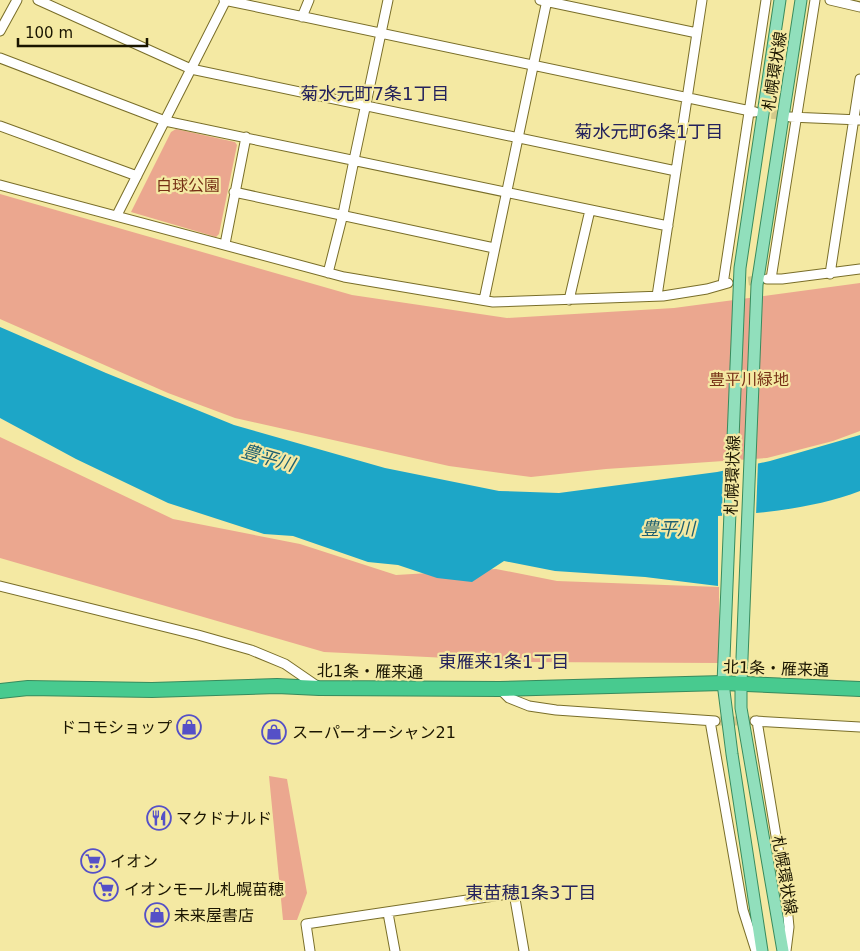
<svg xmlns="http://www.w3.org/2000/svg" width="860" height="951" viewBox="0 0 860 951" font-family="'DejaVu Sans','Noto Sans JP',sans-serif">
<style>
.green{fill:#eba78f}
.water{fill:#1da6c7}
.pier{fill:#f4e9a3}
.lines{fill:none;stroke-linecap:round;stroke-linejoin:round}
.minor-tunnel{stroke:#d3c98b;stroke-width:9;stroke-dasharray:9 4.5;stroke-linecap:butt}
.minor-casing{stroke:#796e29;stroke-width:11}
.major-casing{stroke:#388b5d;stroke-width:13}
.highway-casing{stroke:#388b5d;stroke-width:16}
.minor{stroke:#fff;stroke-width:9}
.major{stroke:#91dfbc;stroke-width:11}
.highway{stroke:#48ca8f;stroke-width:14}
.labels{text-anchor:middle;stroke-width:4.5;stroke-linejoin:round;paint-order:stroke}
.street-label{font-size:16px;fill:#1a1500;stroke:#f4e9a3}
.park-label{font-size:16px;fill:#763016;stroke:#f4e9a3}
.poi-label{font-size:16px;fill:#1a1500;stroke:#f4e9a3;text-anchor:start}
.neighbourhood-label{font-size:18px;fill:#24225c;stroke:#f4e9a3}
.water-label{font-size:18px;font-style:italic;fill:#1d5f71;stroke:#f4e9a3}
</style>
<rect width="100%" height="100%" fill="#f4e9a3"/>
<path class="green" d="M176 129 235 142 237 145 219 234 216 237 131 212 171 132Z
M0 194 352 295 507 318 674 308 860 283V431L833 441 767 458 606 469 531 477 449 466 235 418 168 393 0 319Z
M0 437 173 519 300 544 396 575 496 569 557 581 719 587V663L529 662 324 652 0 558Z
M269 776 287 779 307 893 297 920H283Z"/>
<path class="water" d="M0 327 106 373 234 425 385 468 499 491 559 493 717 472 770 461 860 435V491C815 508 766 513 718 516V586L645 577 555 571 504 561 472 582 437 578 398 565 368 562 293 536 264 534 168 503 76 459 0 418Z"/>
<path class="pier" d="M758 461 756 516 722 518 723 468Z"/>
<g class="lines">
<path class="minor-tunnel" d="M758 113 788 116
M735 283 764 279
M715 721H755"/>
<g class="minor-casing">
<path id="minor" d="M38 0 191 69 676 171
M224 0 755 112
M540 0 697 33
M830 0 860 7
M302 17 309 0
M0 31 17 0
M0 58 165 121 668 226
M790 117 860 120
M0 126 137 176
M0 185 344 277 493 302 663 296 707 289 728 283
M234 192 494 248
M117 215 226 0
M225 244 246 137
M328 273 343 214 354 160 388 0
M830 274 860 79
M767 279H782L860 269
M771 279 815 0
M723 284 766 0
M657 296 702 0
M484 300 547 0
M569 300 590 210
M0 586 198 635 251 650 285 664 317 686
M500 689 509 698 529 706 556 710 715 721
M710 721 743 910 756 951
M755 721 860 727
M757 721 786 896 789 927 786 951
M388 913 395 951
M310 951 306 924 514 893 524 951"/>
</g>
<g class="major-casing">
<path id="major" d="M762 951 732 754 723 683 740 268 780 0
M783 951 741 708V683L757 285 801 0"/>
</g>
<g class="highway-casing">
<path id="highway" d="M0 691 28 688 152 690 277 686 319 688 500 689 723 683 860 689"/>
</g>
<use href="#minor" class="minor"/>
<use href="#major" class="major"/>
<use href="#highway" class="highway"/>
</g>
<defs>
<g id="shop-ring" transform="scale(1.25)"><circle r="9.5" fill="#f4e9a3" stroke="#5550c7" stroke-width="1.5"/><path d="M-5-2.5h2.3a2.7 3.5 0 0 1 5.4 0H5L5.5 6h-11ZM-1.5-2.5h3a1.5 2.3 0 0 0-3 0Z" fill="#5550c7"/></g>
<g id="restaurant-ring" transform="scale(1.25)"><circle r="9.5" fill="#f4e9a3" stroke="#5550c7" stroke-width="1.5"/><path d="M-5-6h1v4h1v-4h1v4h1v-4h1v5L-1.5 .5V6h-2V.5L-5-1ZM5-6V6H3V1.5H1.5Q1.5-4 5-6Z" fill="#5550c7"/></g>
<g id="supermarket-ring" transform="scale(1.25)"><circle r="9.5" fill="#f4e9a3" stroke="#5550c7" stroke-width="1.5"/><path d="M-6-5.5h2.5l.6 2H6L4.5 2H-2.5L-4.4-4H-6ZM-1.5 3.2a1.3 1.3 0 1 0 .1 0ZM3 3.2a1.3 1.3 0 1 0 .1 0Z" fill="#5550c7"/></g>
</defs>
<g fill-rule="evenodd">
<use href="#shop-ring" x="189" y="727"/>
<use href="#shop-ring" x="274" y="732"/>
<use href="#restaurant-ring" x="159" y="818"/>
<use href="#supermarket-ring" x="93" y="861"/>
<use href="#supermarket-ring" x="106" y="889"/>
<use href="#shop-ring" x="157" y="915"/>
</g>
<g class="labels">
<g class="street-label">
<text transform="translate(774 71) rotate(-81)" y="6">札幌環状線</text>
<text transform="translate(732 475) rotate(-88)" y="6">札幌環状線</text>
<text transform="translate(776 668) rotate(2)" y="6">北1条・雁来通</text>
<text transform="translate(370 671) rotate(1)" y="6">北1条・雁来通</text>
<text transform="translate(785 875) rotate(80)" y="6">札幌環状線</text>
</g>
<g class="park-label">
<text x="188" y="191">白球公園</text>
<text x="749" y="385">豊平川緑地</text>
</g>
<g class="poi-label">
<text x="172" y="733" text-anchor="end">ドコモショップ</text>
<text x="292" y="738">スーパーオーシャン21</text>
<text x="176" y="824">マクドナルド</text>
<text x="110" y="867">イオン</text>
<text x="124" y="895">イオンモール札幌苗穂</text>
<text x="174" y="921">未来屋書店</text>
</g>
<g class="neighbourhood-label">
<text x="375" y="100">菊水元町7条1丁目</text>
<text x="649" y="138">菊水元町6条1丁目</text>
<text x="504" y="668">東雁来1条1丁目</text>
<text x="531" y="899">東苗穂1条3丁目</text>
</g>
<g class="water-label">
<text transform="translate(268 458) rotate(16)" y="6">豊平川</text>
<text x="668" y="535">豊平川</text>
</g>
</g>
<path d="M18 38v8h129v-8" fill="none" stroke="#1a1500" stroke-width="2.5"/>
<text x="25" y="38" font-size="15" fill="#1a1500" stroke="#f4e9a3" stroke-width="4" paint-order="stroke">100 m</text>
</svg>
